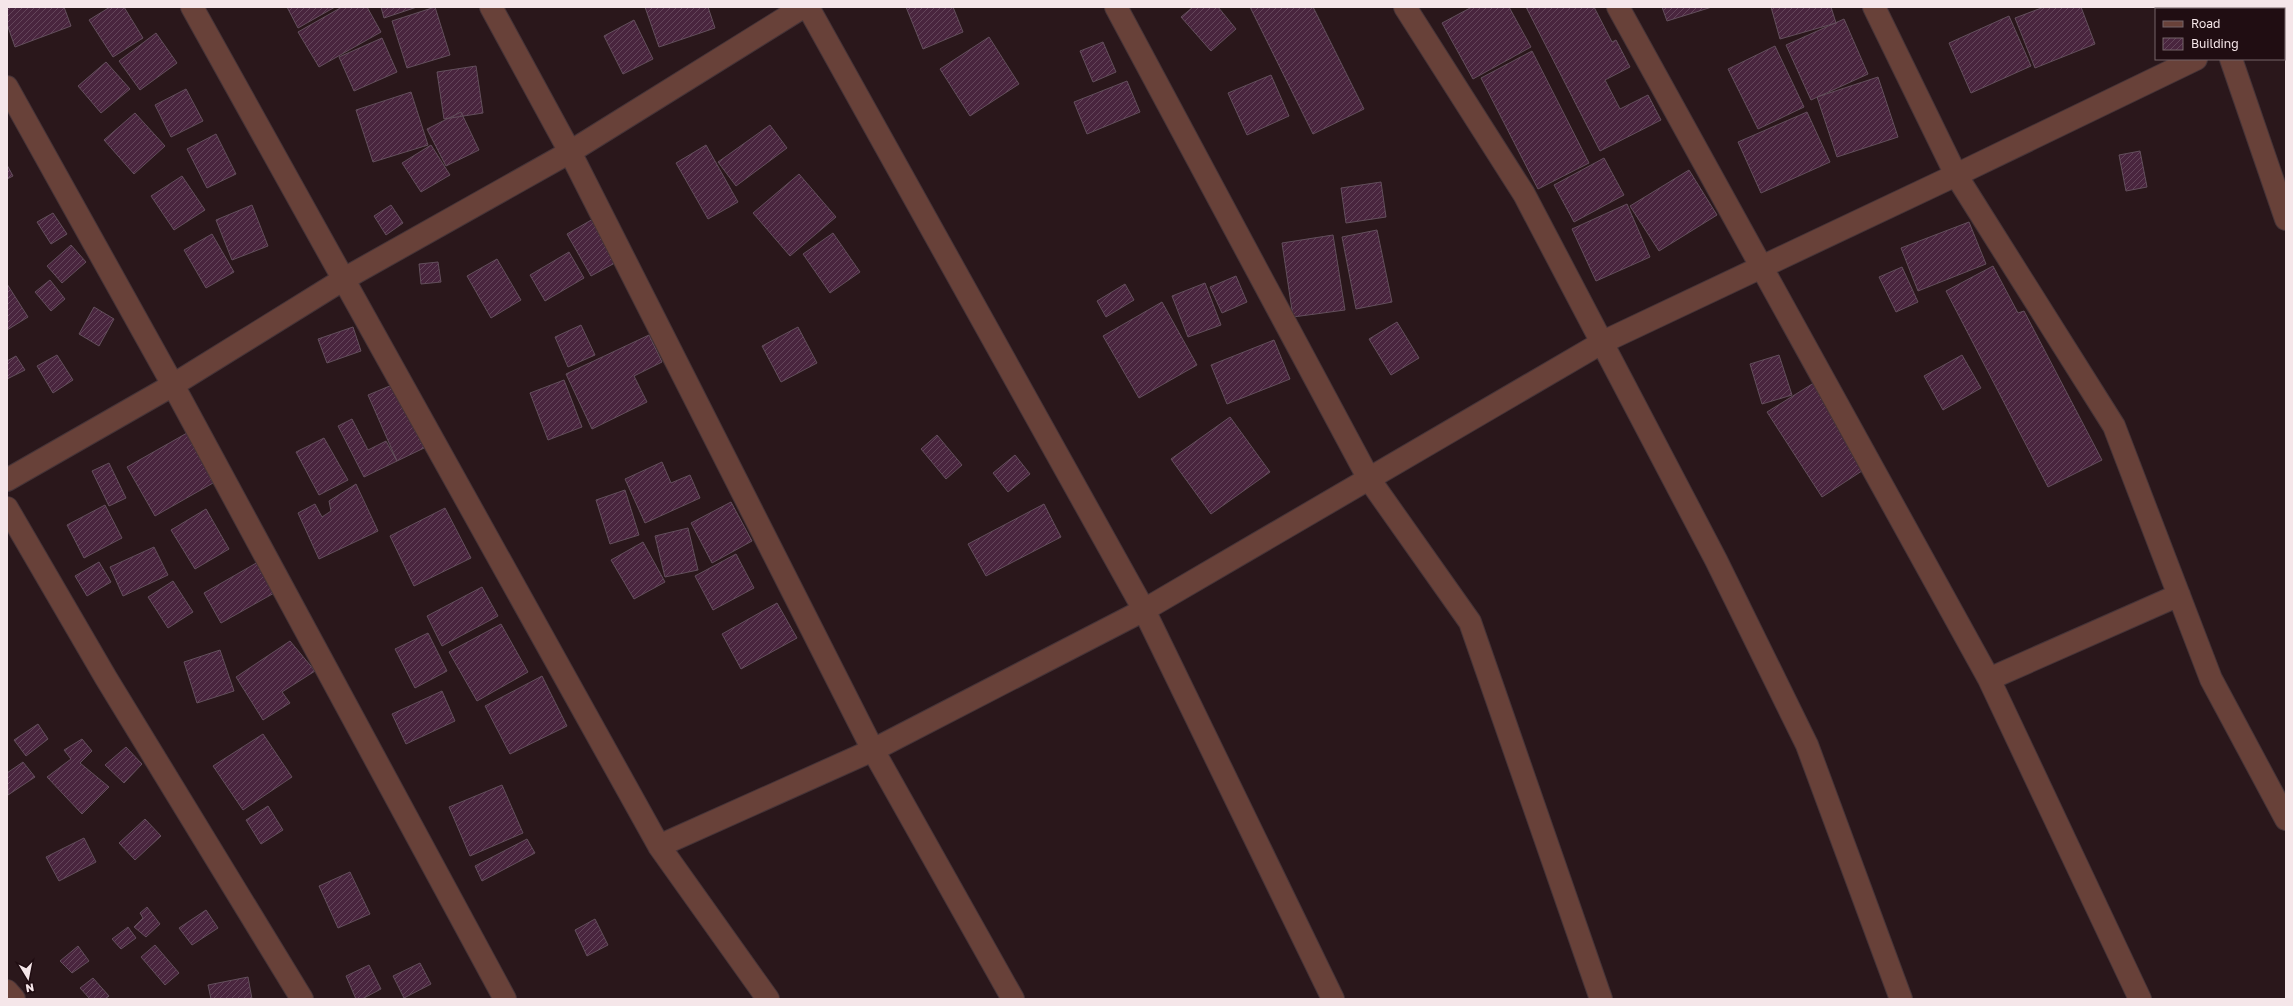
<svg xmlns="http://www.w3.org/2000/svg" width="2293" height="1006" viewBox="0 0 2293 1006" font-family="'Golos Text',sans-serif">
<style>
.building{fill:url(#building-hatch);stroke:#634f5c}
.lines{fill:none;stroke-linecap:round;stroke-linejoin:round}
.minor-casing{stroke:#463438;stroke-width:24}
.minor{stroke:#684139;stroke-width:22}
</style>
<defs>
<pattern id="building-hatch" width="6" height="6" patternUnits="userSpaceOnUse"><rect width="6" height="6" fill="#49253e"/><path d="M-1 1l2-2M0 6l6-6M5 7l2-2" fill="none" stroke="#64455a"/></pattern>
</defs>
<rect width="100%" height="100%" fill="#2a171b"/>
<path class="building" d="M7 7H64L71 26 15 47 7 24Z
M110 7H124L143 38 113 57 89 20Z
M287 7H335L298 28Z
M342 7H367L381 32 319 67 298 32Z
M381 7H417L384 18Z
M435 7 450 55 407 68 392 21Z
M645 7H708L715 28 659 47Z
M906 7H953L963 32 923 49Z
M1193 7H1218L1236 29 1211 51 1181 17Z
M1250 7H1313L1364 109 1313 134Z
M1472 7H1509L1531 47 1473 79 1442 23Z
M1526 7H1594L1612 42 1616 40 1630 67 1605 80 1620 109 1648 95 1661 120 1600 151Z
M1662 7H1712L1667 21Z
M1771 7H1831L1836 23 1780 39Z
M2044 7H2081L2095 44 2035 68 2015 18Z
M2009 16 2031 66 1971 93 1949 43Z
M1844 19 1868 74 1811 100 1786 45Z
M634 20 653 59 623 74 604 36Z
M156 33 177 63 140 90 119 61Z
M989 37 1019 84 970 116 940 69Z
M382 38 397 72 354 91 339 57Z
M1103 42 1116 72 1093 82 1080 51Z
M1775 46 1804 107 1758 129 1728 69Z
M1532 51 1589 163 1538 189 1481 78Z
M106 62 130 89 101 113 78 86Z
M476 66 483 113 444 119 437 72Z
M1271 75 1289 116 1247 135 1228 93Z
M1878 77 1898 137 1837 157 1817 97Z
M1127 81 1140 112 1087 134 1074 102Z
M186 89 203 121 171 137 155 105Z
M411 92 428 145 373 162 356 110Z
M461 112 479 150 446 166 427 129Z
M1807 112 1830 162 1761 193 1738 142Z
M135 113 165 146 134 174 104 140Z
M770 125 787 148 736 186 718 162Z
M216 134 236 174 207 188 187 149Z
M431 145 450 175 421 192 402 163Z
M706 145 738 202 708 219 676 163Z
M2140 151 2147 187 2126 191 2119 155Z
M1604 158 1624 195 1574 222 1554 185Z
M7 165 13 176 7 179Z
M1689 170 1717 215 1659 251 1630 206Z
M799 174 836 217 790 256 753 213Z
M182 176 205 210 174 230 151 196Z
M1381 182 1386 217 1346 223 1341 188Z
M1627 204 1650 257 1596 281 1572 229Z
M252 205 268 246 232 260 216 220Z
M391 205 403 223 386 235 374 216Z
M53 213 67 234 51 244 37 222Z
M600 215 624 258 591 276 567 234Z
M1969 222 1986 264 1918 291 1901 248Z
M1377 230 1392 302 1356 309 1342 237Z
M833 233 860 272 830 293 803 254Z
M212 234 234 272 206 288 184 250Z
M1333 235 1345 310 1293 317 1282 243Z
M71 245 86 262 62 283 47 266Z
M569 252 584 278 545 301 530 275Z
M497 259 521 300 491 318 467 276Z
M438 262 441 282 421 284 419 264Z
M1993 266 2018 313 2024 311 2102 460 2048 487 1946 291Z
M1902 267 1918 302 1896 312 1879 277Z
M1236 276 1247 302 1222 313 1210 287Z
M50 280 65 299 51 311 35 292Z
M1205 283 1221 325 1188 337 1172 296Z
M7 284 28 317 7 330Z
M1125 284 1134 300 1106 317 1097 301Z
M1162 302 1197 365 1139 398 1103 336Z
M94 307 114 319 99 346 79 334Z
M1397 322 1419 358 1391 375 1369 339Z
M581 325 595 355 568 367 555 337Z
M353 327 361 351 327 363 318 339Z
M798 327 817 363 781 382 762 346Z
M649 335 662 362 634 376 647 402 592 429 566 374Z
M1274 340 1290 379 1227 404 1211 365Z
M57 355 73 380 53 393 37 366Z
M1779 355 1792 395 1762 404 1750 364Z
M1962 355 1981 388 1943 410 1924 376Z
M16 356 25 370 7 379V361Z
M564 380 582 427 548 440 530 393Z
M1817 381 1871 465 1822 497 1767 412Z
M397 383 424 448 397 461 368 395Z
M1230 417 1270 472 1211 514 1171 459Z
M352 419 368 450 386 441 397 461 364 477 338 426Z
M187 433 213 483 155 516 127 467Z
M937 435 962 465 946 479 921 449Z
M324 438 348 480 319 495 296 452Z
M1015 455 1030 474 1008 492 993 473Z
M662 462 671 483 690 475 700 498 645 523 625 479Z
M109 463 126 498 109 506 92 471Z
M356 484 378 531 319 559 298 513 315 504 322 517 331 511 329 501Z
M625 490 639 535 610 544 596 500Z
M731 502 752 541 712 563 691 523Z
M1044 504 1061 537 986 576 968 544Z
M105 505 122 538 84 558 67 525Z
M445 508 471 558 414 586 390 536Z
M206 509 229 549 195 569 171 530Z
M688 528 698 570 665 577 655 536Z
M643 542 665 582 634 599 611 560Z
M154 547 168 575 123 596 110 567Z
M736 554 754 588 713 610 695 576Z
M265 558 283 588 221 623 204 593Z
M99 562 111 582 87 596 75 576Z
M173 581 193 612 168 628 148 597Z
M482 587 498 616 442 646 427 616Z
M777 603 797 638 741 669 722 634Z
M501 624 528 672 477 701 449 652Z
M428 633 447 671 415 688 395 649Z
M290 641 315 671 282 692 290 703 263 720 236 677Z
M220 650 234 691 197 703 184 662Z
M542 676 567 726 510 754 485 706Z
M442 691 455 721 406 744 392 714Z
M38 724 48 739 26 756 14 740Z
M263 734 292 777 243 810 213 766Z
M82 739 92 751 80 763 109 787 82 814 47 777 71 759 64 750Z
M126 747 142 764 124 783 105 765Z
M23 762 35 777 8 795 7 773Z
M502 785 523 833 470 856 449 807Z
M268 806 283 830 261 844 246 820Z
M145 819 161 836 135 860 119 843Z
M84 838 96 862 59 881 46 857Z
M527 839 535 853 482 881 475 866Z
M350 872 370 914 338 928 319 886Z
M147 907 160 924 146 937 134 927 143 918 140 913Z
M206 910 218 928 192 945 179 928Z
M595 919 608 945 587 956 575 930Z
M128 927 136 938 121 949 112 939Z
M155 945 179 973 165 985 141 957Z
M78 946 89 961 72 973 60 961Z
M420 963 431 984 404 998 393 976Z
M369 965 381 989 362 999H356L346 976Z
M248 977 252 999H211L208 985Z
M93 978 109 996 105 999H90L80 988Z"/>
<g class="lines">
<g class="minor-casing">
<path id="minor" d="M192 7 659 846 768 999
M491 7 570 152 873 750 1013 999
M808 7 1144 610 1333 999
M1116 7 1369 479 1470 622 1601 999
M1405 7 1524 194 1716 560 1807 745 1901 999
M1618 7 1989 679 2140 999
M2207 7 2208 9
M2284 13 2286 12
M2196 59 1956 175 2114 426 2211 679 2286 819
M2231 59 2286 219
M7 87 173 385 505 999
M7 480 173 385 344 279 570 152 803 7
M7 508 106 678 302 999
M1989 679 2179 595
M659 846 873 750 1144 610 1603 342 1956 175 1874 7
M7 991 14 999"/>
</g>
<use href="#minor" class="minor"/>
</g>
<rect width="2293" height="1006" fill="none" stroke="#f5e6e9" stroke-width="16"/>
<rect x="2155" y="8" width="130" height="52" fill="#200d12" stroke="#756468"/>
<rect x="2163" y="21" width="20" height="6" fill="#684139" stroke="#756468"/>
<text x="2191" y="28" font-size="12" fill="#f5e6e9">Road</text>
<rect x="2163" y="38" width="20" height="12" fill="url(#building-hatch)" stroke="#756468"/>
<text x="2191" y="48" font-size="12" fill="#f5e6e9">Building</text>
<g transform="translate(28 978) rotate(170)" stroke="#200d12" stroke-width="3" paint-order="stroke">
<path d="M0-3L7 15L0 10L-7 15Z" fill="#f5e6e9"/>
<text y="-6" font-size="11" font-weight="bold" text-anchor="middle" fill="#f5e6e9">N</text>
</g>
</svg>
